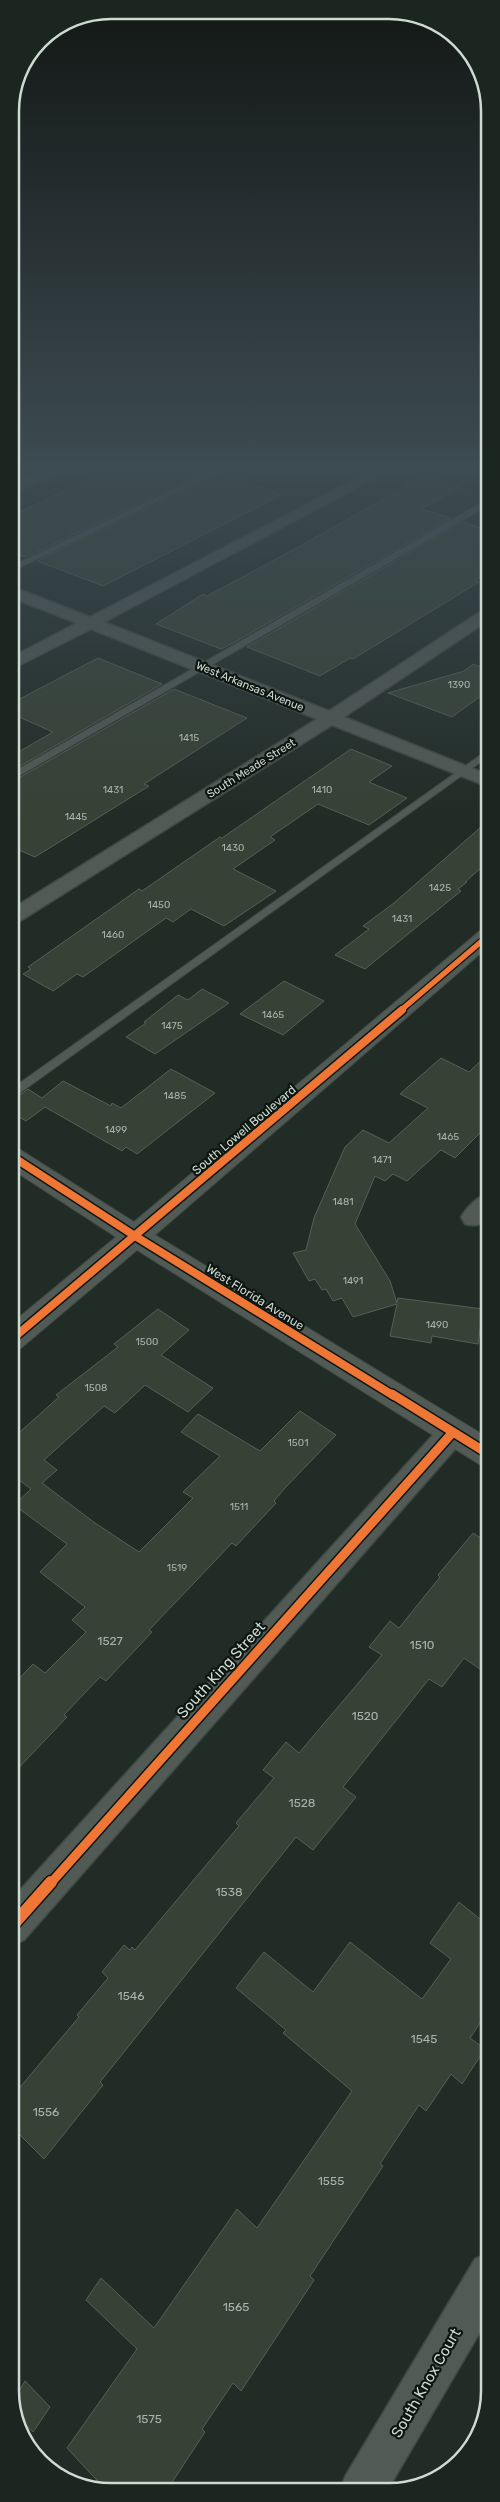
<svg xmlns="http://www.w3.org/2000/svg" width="500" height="2502" viewBox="0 0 500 2502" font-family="Rubik,sans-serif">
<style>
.building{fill:#364235;stroke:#565e58}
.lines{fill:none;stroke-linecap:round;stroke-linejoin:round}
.lane-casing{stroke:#3e4842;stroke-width:2}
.street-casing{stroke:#3e4842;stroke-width:3}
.secondary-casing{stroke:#3e4842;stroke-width:2}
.lane{fill:#515a55;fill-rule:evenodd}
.street{fill:#515a55;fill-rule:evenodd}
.secondary{fill:#515a55;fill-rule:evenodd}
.cycleway-far3-casing{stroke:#0d1611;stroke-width:8}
.cycleway-far2-casing{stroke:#0d1611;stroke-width:11}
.cycleway-far1-casing{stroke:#0d1611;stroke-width:12}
.cycleway-casing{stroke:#0d1611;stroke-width:15}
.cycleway-far3{stroke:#f07635;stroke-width:5.5}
.cycleway-far2{stroke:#f07635;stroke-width:8}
.cycleway-far1{stroke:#f07635;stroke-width:9}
.cycleway{stroke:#f07635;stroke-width:12}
.labels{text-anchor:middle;stroke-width:4.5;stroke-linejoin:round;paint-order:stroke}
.number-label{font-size:10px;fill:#a8b5ac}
.far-street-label{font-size:11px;fill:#cedbd3;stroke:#0d1611}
.street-label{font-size:12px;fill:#cedbd3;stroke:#0d1611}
.near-number-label{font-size:12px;fill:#a8b5ac}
.near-street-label{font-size:15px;fill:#cedbd3;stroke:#0d1611}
.rim{fill:none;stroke:#cedbd3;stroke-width:2.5}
</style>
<rect width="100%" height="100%" fill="#212c26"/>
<path class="building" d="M119 468 211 469 26 557 10 552V517L72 487Z
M222 473 281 495 103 586 37 561Z
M425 476 461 487 421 509 451 518 235 642 221 649 156 624 203 594 207 596 295 549Z
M463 522 489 531V571L475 581 479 582 353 659 350 658 320 676 247 647Z
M98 658 162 684 10 772V757L53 732 10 713V704Z
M473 664 489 670V690L452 717 388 693 464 671Z
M174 689 247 718 144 784 149 786 35 857 10 846V783Z
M351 749 392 766 369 782 407 798 369 825 318 804 270 837 275 840 233 869 276 891 224 926 191 909 173 922 166 918 83 977 77 974 53 991 23 974 31 969 28 967 139 889 142 891 220 837 222 838Z
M489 820V861L465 882H467L458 889 461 891 365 969 335 955 369 929 363 926 394 903Z
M284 981 324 1001 283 1035 240 1014Z
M202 989 229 1003 155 1054 126 1037 146 1023 144 1022 178 995 188 1000Z
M489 1053V1124L455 1158 441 1150 407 1181 393 1174 385 1181 375 1176 355 1224 390 1281 397 1303 398 1298 483 1309 478 1344 432 1336 431 1343 390 1336 397 1304 353 1317 342 1298 333 1301 326 1289 322 1290 315 1279 309 1281 293 1253 306 1250 314 1218 345 1147 363 1130 389 1143 428 1108 400 1094 441 1058 469 1072Z
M171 1069 215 1093 137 1154 126 1147 122 1151 45 1107 26 1121 10 1112V1102L28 1089 42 1098 63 1081 111 1106 112 1103 121 1108Z
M158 1309 189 1330 161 1355 213 1388 188 1412 145 1385 115 1413 104 1406 44 1460 57 1470 42 1483 95 1523 139 1552 193 1498 183 1492 220 1456 181 1432 198 1414 260 1451 300 1411 336 1435 284 1489 274 1501 276 1503 236 1546 232 1543 174 1604 149 1630 152 1632 106 1681 100 1677 64 1715 67 1717 11 1776V1687L33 1664 45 1673 86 1632 72 1620 85 1607 40 1572 67 1544 14 1505 31 1489 11 1474V1440L59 1397 56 1395 118 1347 114 1344Z
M473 1533 490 1544V1676L464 1658 442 1687 429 1679 343 1787 356 1797 313 1850 296 1837 100 2082 103 2085 44 2159 11 2126V2098L79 2017 77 2015 108 1978 102 1972 124 1945 130 1950 132 1947 135 1950 239 1826 236 1823 274 1778 263 1770 286 1742 299 1753 382 1655 369 1647 390 1621 399 1628 440 1577 438 1575Z
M459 1902 490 1927V2008L470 2038 485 2049 462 2084 451 2074 426 2111 419 2105 380 2164 383 2166 310 2276 314 2280 258 2365 241 2391 233 2383 202 2429 205 2432 167 2490H106L67 2448 137 2349 86 2300 101 2278 154 2328 237 2209 257 2228 352 2091 283 2033 286 2030 236 1988 264 1952 313 1992 350 1942 422 1999 451 1959 430 1943Z
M25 2381 50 2407 33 2432 15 2413 11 2404Z"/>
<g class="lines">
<g class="lane-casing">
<path id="lane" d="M218 468H228L10 572V567Z
M486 500H489V505L10 781V774Z
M489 749V756L10 1100V1090Z"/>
</g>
<g class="street-casing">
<path id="street" d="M48 468H66L64 471 10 494V485Z
M377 468H394L104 622 329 711 483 610 489 608V620L344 717 489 775V787L332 725 17 923 10 925V910L317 719 91 629 10 670V658L77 623 10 597V586L90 617Z
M489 1193V1217C481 1225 476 1227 465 1224L461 1217C468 1206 477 1197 489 1193Z
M453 1420 463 1424 468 1432 463 1440 24 1940 11 1945V1900L443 1424Z
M490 2253V2315L387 2491H339L346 2475 475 2259Z"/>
</g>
<g class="secondary-casing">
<path id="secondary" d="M489 928V946L155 1235 490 1439V1468L479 1464 137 1250 21 1348 11 1351V1324L116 1237 10 1168V1146L19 1149 134 1222 481 930Z"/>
</g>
<use href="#lane" class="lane"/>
<use href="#street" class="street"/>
<use href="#secondary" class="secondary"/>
<g class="cycleway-far3-casing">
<path id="cycleway-far3" d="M400 1011 489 935"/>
</g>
<g class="cycleway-far2-casing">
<path id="cycleway-far2" d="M10 1155 135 1236 394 1396
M11 1340 402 1010"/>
</g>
<g class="cycleway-far1-casing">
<path id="cycleway-far1" d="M392 1394 490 1455
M50 1884 453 1432"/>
</g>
<g class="cycleway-casing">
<path id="cycleway" d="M11 1927 51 1882"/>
</g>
<use href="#cycleway-far3" class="cycleway-far3"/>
<use href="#cycleway-far2" class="cycleway-far2"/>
<use href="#cycleway-far1" class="cycleway-far1"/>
<use href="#cycleway" class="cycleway"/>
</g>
<linearGradient id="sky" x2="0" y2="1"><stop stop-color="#121815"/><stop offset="0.57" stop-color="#3d4b52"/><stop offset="1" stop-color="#3d4b52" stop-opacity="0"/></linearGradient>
<rect width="500" height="818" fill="url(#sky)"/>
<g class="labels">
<g class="number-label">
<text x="459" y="688">1390</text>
<text x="189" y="741">1415</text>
<text x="113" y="793">1431</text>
<text x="322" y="793">1410</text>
<text x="76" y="820">1445</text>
<text x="233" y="851">1430</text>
<text x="440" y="891">1425</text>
<text x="159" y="908">1450</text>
<text x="402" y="922">1431</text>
<text x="113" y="938">1460</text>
<text x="273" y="1018">1465</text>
<text x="172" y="1029">1475</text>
<text x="175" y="1099">1485</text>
<text x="116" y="1133">1499</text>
<text x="448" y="1140">1465</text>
<text x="382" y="1163">1471</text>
<text x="343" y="1205">1481</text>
<text x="353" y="1284">1491</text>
<text x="437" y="1328">1490</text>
<text x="147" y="1345">1500</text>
<text x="96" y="1391">1508</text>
<text x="298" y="1446">1501</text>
<text x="239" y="1510">1511</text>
<text x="177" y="1571">1519</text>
</g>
<g class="far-street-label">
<text transform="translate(250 686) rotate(22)" y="4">West Arkansas Avenue</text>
<text transform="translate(251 768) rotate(-32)" y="4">South Meade Street</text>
</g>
<g class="street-label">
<text transform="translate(244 1130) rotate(-40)" y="4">South Lowell Boulevard</text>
<text transform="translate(255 1297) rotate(32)" y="4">West Florida Avenue</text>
</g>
<g class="near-number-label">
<text x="110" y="1645">1527</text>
<text x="422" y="1649">1510</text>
<text x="365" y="1720">1520</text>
<text x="302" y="1807">1528</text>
<text x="229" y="1896">1538</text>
<text x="131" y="2000">1546</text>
<text x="424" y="2043">1545</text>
<text x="46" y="2116">1556</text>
<text x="331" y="2185">1555</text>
<text x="236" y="2311">1565</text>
<text x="149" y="2423">1575</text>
</g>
<g class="near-street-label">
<text transform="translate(221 1670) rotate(-48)" y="5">South King Street</text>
<text transform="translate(426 2383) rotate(-60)" y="5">South Knox Court</text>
</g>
</g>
<path d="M0 0H500V2502H0ZM111 19H389A92 92 0 0 1 481 111V2391A92 92 0 0 1 389 2483H111A92 92 0 0 1 19 2391V111A92 92 0 0 1 111 19Z" fill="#1c2621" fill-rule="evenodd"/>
<path class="rim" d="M111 19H389A92 92 0 0 1 481 111V2391A92 92 0 0 1 389 2483H111A92 92 0 0 1 19 2391V111A92 92 0 0 1 111 19Z"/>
</svg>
